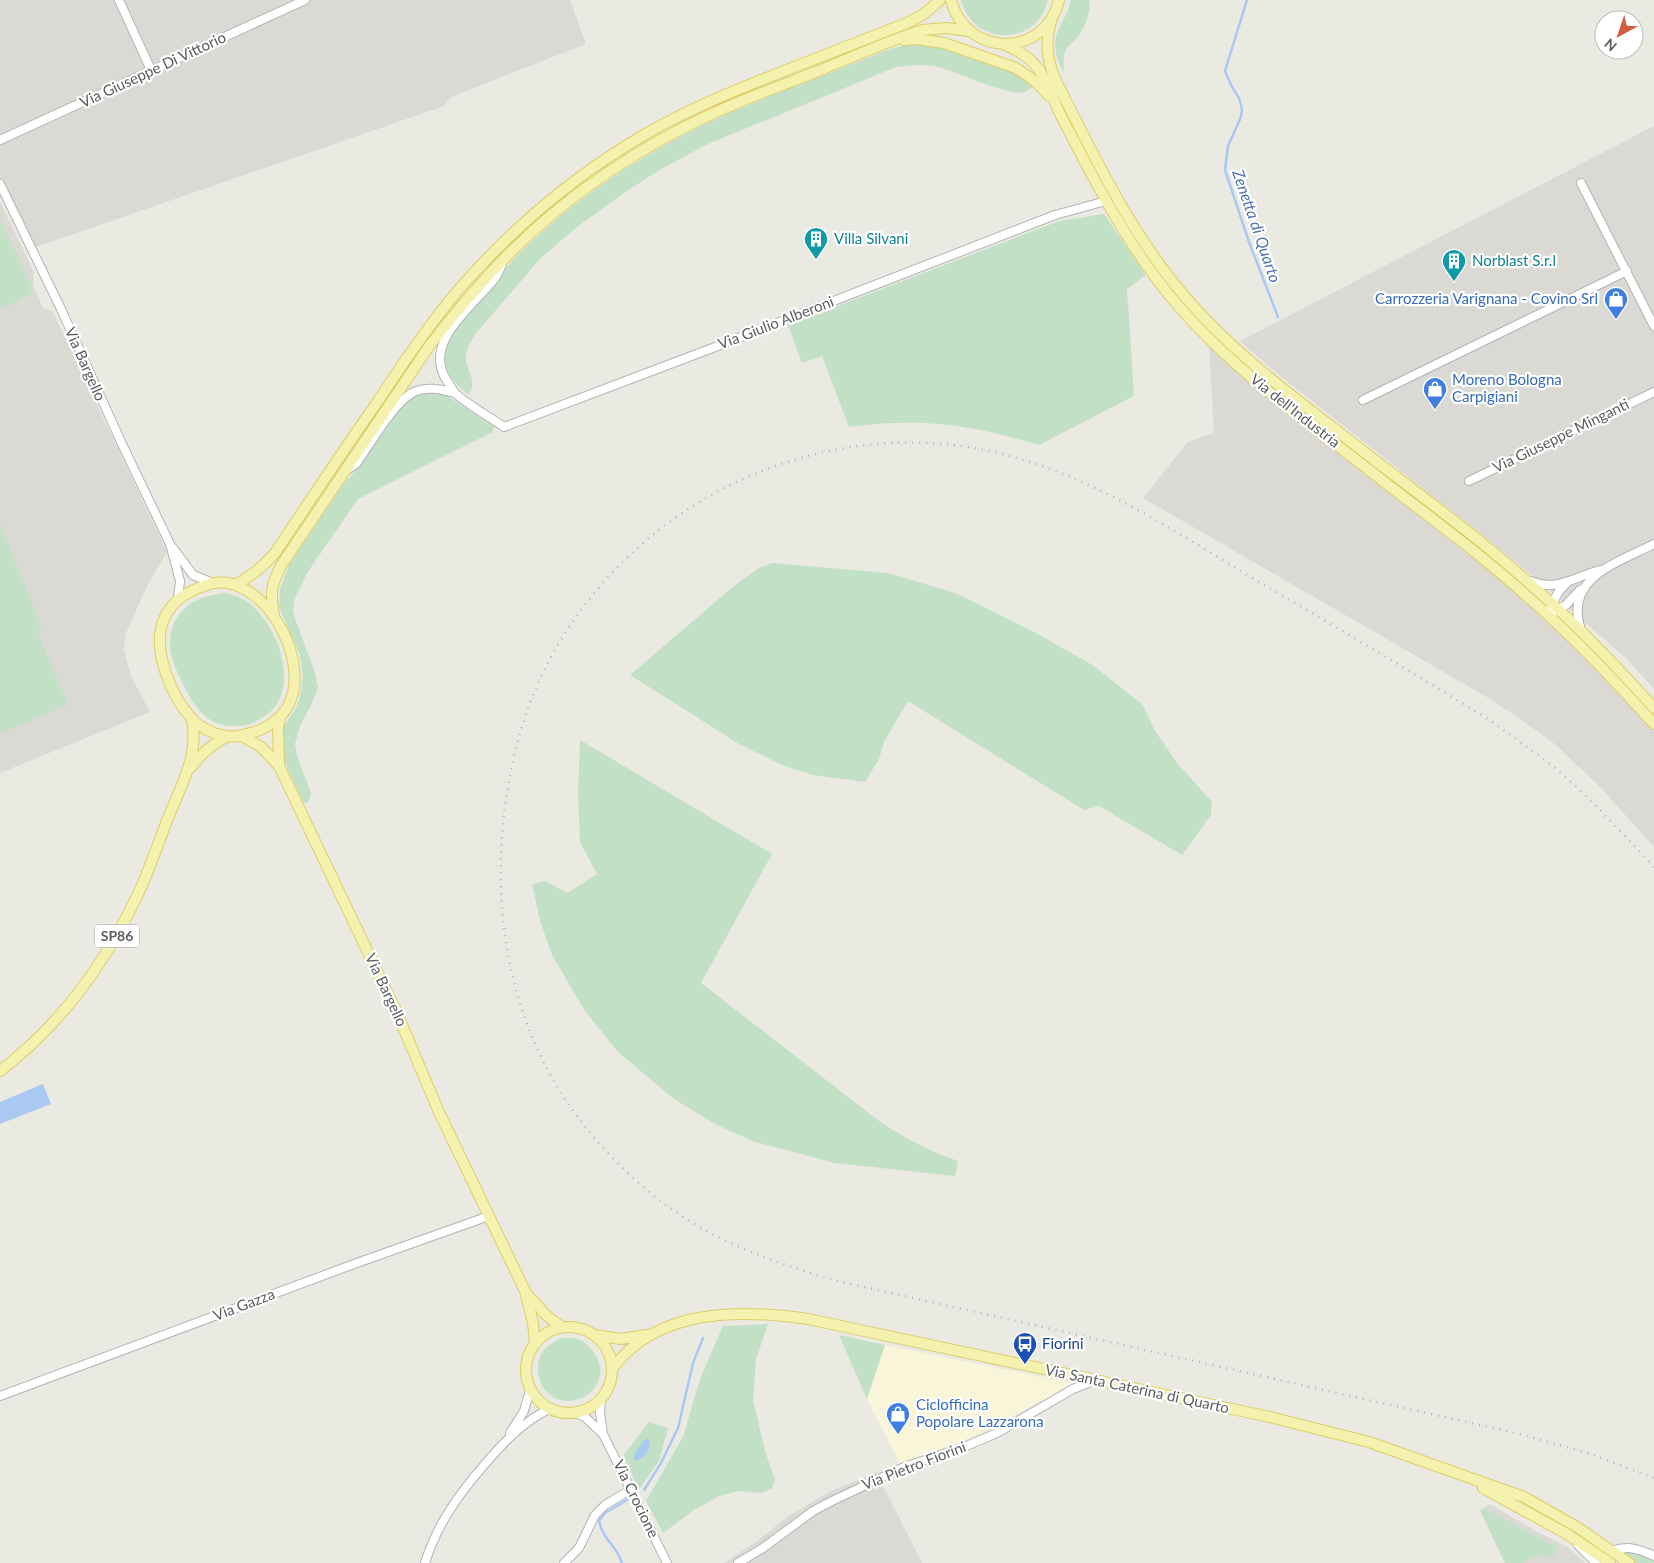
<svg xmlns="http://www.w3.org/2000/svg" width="1654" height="1563" viewBox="0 0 1654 1563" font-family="Lato,sans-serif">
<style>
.commercial{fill:#f9f5d9}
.industrial{fill:#dad9d4}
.green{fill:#c1e0c5}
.water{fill:#a9c9f3}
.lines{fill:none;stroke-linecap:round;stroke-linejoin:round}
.stream{stroke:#a9c9f3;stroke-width:2.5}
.minor-casing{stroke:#b2b3b7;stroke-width:10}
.major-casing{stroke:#decd67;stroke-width:12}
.minor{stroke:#fff;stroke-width:8}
.major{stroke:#f4f2ae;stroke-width:10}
.rail{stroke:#b2b3b3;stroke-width:2.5;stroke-dasharray:1 6;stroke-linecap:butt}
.labels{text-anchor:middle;stroke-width:4.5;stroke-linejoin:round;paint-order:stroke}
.shield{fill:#fff;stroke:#8c8d90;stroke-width:1}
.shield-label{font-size:14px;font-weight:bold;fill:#5a5c60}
.street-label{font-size:15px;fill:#5a5c60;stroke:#fff}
.culture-label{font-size:15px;fill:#0d838f;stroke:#fff;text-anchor:start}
.shop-label{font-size:15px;fill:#366cbe;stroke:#fff;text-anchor:start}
.transit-label{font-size:15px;fill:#164399;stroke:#fff;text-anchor:start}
.water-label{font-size:16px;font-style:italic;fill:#5073b2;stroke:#fff}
</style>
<rect width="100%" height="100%" fill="#ebeae2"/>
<path class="commercial" d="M885 1345 1072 1383 1051 1396 953 1447 900 1464 867 1399Z"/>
<path class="industrial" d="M0 0H570L586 44 451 97 444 106 30 249 0 185Z
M1654 126V689L1627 659 1529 573 1486 538 1275 372 1240 341Z
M0 202 34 272 33 285 43 308 53 312 167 552 148 584 126 633 124 649 131 676 150 712 0 773Z
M1209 346 1262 392 1508 586 1565 638 1654 731V847L1602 789 1556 745 1526 723 1487 697 1143 498 1188 442 1214 433Z
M876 1472 922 1563H724L753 1544 790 1515 827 1493Z
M1490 1504 1539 1533 1568 1547 1585 1563H1505L1480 1510Z"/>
<path class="green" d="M961 0H1048C1037 47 973 47 961 0Z
M1071 0H1089C1091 13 1085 28 1077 38 1074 42 1068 45 1066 50 1062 56 1064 67 1064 74 1058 62 1052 47 1057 33 1062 21 1069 12 1071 0Z
M917 43 943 46 1007 67 1034 86C1031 88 1028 91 1024 92 1006 96 956 71 935 66 921 64 910 65 896 67L708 144 661 169 627 191 577 227 541 258 476 333C472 341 465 350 466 360 468 374 477 379 469 395 423 362 452 330 481 299 495 283 507 264 523 250 575 199 637 158 703 125 729 112 756 102 783 91 820 77 856 63 893 48Z
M1104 214 1146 275 1127 289 1134 396 1039 445C993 431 946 421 899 423 882 423 865 425 849 427L822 356 802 363 788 325 1059 221Z
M0 220 32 287 31 293 16 302 0 308Z
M427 392 446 395 494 427 493 432 358 499 307 573 295 598 293 611 296 621 315 673 318 688 311 705 300 726 295 744 297 756 311 793 309 801 304 803 289 772 284 759 283 744 284 726 296 708 300 697 303 676 300 655 279 607 280 589 289 565 342 486 358 468 400 407C408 399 415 395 427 392Z
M0 524 42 628 37 631 68 704 0 734Z
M772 563 888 573 955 593 1036 633 1094 666 1143 705 1155 731 1178 764 1212 802 1211 815 1182 855 1099 806 1084 810 908 701 884 742 879 759 865 782 812 775 782 765 739 744 630 675 735 585 759 568Z
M226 593C234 595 243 598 250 604 276 624 296 677 276 705 270 714 261 719 252 723 246 726 240 726 233 726 205 726 193 704 182 682 177 671 170 658 170 646 169 612 194 595 226 593Z
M580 740 772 854 701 983 883 1124C907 1139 931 1152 958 1161L955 1176 835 1163 755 1142 715 1124 674 1099 618 1052 585 1011 552 955 540 921 532 884 546 881 567 893 597 874 580 842 578 795Z
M768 1324 756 1359 753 1399 765 1451 775 1480 772 1488 762 1493 740 1491 719 1496 694 1510 663 1533 646 1501 683 1437 700 1379 723 1326Z
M839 1335 885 1345 867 1399Z
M561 1338C566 1338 572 1337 577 1339 590 1343 603 1361 600 1375 596 1400 562 1410 546 1391 536 1379 534 1357 548 1346 552 1343 557 1340 561 1338Z
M649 1422 668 1428 659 1461 639 1489 623 1456Z
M1484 1508 1558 1548 1552 1558 1541 1554 1523 1563H1505L1480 1510Z
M1624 1551 1638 1553 1654 1560V1563H1634L1623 1553Z"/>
<path class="water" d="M43 1084 51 1104 0 1124V1102Z
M648 1439 650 1445C647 1454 644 1458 635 1461L634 1456 643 1441Z"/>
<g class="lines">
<path class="stream" d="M1247 0 1225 71 1232 87 1239 98 1242 109 1241 117 1228 146 1225 170 1249 242 1278 317
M644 1490 661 1463 678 1428 693 1363 703 1338
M622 1563C617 1546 603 1540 599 1521L605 1513 627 1500"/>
<g class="minor-casing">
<path id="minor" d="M119 0 151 70
M0 140 305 0
M1581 183 1654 326
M0 184 61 309 122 444 170 544 180 581 178 599
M502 264C500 269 498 274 495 278 474 306 421 342 447 381 450 385 452 390 456 394 470 406 488 416 504 427L710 349 1055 215 1106 201
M1363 400 1627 271
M347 470 356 464C370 445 395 399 416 391 429 386 442 390 455 393
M1469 481 1654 392
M173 548 193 575 213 583
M1530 581C1557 592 1574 577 1600 570
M1551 606 1559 591 1567 583
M1548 615 1566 605 1580 590
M1581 630C1563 578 1617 563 1654 544
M0 1396 354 1264 489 1216
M601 1399 600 1413 603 1434 667 1563
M576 1413 585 1417 602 1433
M510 1433 524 1411 530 1390
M1578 1545 1596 1563
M1612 1551C1628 1545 1639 1549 1654 1556
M425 1563C437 1524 459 1494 485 1464 504 1442 523 1422 549 1409
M564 1563 579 1548 595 1515 605 1505 632 1489
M738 1563 763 1548 813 1511 832 1501 904 1467 964 1447 997 1433 1073 1389 1093 1381"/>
</g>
<g class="major-casing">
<path id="major" d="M951 0C966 58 1045 59 1059 0
M1051 21C1045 42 1047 59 1055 79 1094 156 1130 233 1186 298 1241 362 1312 410 1377 462 1432 504 1488 545 1539 592 1580 628 1617 667 1654 708
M904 40 916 39 944 43 1016 68 1036 82 1049 96
M1003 44C1015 49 1027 55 1035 65 1046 77 1050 92 1057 107 1061 117 1067 127 1072 137 1101 193 1130 247 1170 296 1230 369 1310 423 1383 481 1432 519 1483 556 1529 598 1574 637 1614 680 1654 724
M213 583C217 583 223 582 228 583 273 591 309 664 289 704 283 717 268 728 254 732 245 735 235 738 225 736 213 734 199 727 192 719 171 696 150 647 165 617 174 597 193 589 213 583Z
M235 585C252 575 262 568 275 553 309 502 343 451 378 401 404 362 430 323 461 287 513 228 575 175 644 135 688 109 736 90 784 71 825 55 866 39 907 23L924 14 940 0
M274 616C270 592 271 585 282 564L430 345C456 312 482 280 512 251 560 203 617 163 677 131 720 108 767 91 813 73 849 59 885 42 922 30L946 28 969 31
M242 736 261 747 279 766 398 1015 438 1110 525 1291 533 1323 535 1342
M279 766 278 727 281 716
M190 768C201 755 211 744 227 737
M0 1071C60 1025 105 964 137 896 149 871 158 844 168 818 181 786 199 755 192 720
M528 1295 547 1316 562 1327
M526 1370a43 43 0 1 1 86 0a43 43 0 1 1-86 0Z
M595 1335 621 1339 646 1335
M612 1369C657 1308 740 1309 808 1319L1270 1417 1369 1442 1524 1497 1577 1527 1629 1563
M1483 1488 1567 1534 1610 1563"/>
</g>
<use href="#minor" class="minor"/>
<use href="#major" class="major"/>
<path class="rail" d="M1654 867C1626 837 1598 807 1568 779 1544 758 1517 740 1491 721 1414 673 1334 626 1256 580 1167 527 1078 466 974 448 905 436 835 444 770 468 669 505 584 583 539 681 522 719 512 758 506 799 491 902 507 1011 565 1099 591 1138 625 1174 662 1202 713 1241 773 1262 833 1280L1516 1433 1588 1453 1654 1478"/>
</g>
<defs>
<g id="building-pin" transform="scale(1.25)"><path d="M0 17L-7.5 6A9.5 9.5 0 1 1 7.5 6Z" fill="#0f9aa8" stroke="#fff"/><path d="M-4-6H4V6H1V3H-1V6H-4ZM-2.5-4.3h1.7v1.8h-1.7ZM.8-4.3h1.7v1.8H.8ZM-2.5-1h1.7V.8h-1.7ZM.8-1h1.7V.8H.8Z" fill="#fff"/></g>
<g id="shop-pin" transform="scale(1.25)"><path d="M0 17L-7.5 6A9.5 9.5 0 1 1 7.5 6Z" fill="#3f7fe0" stroke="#fff"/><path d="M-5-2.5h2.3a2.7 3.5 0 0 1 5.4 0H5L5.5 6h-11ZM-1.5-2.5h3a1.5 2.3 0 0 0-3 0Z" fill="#fff"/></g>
<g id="bus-pin" transform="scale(1.25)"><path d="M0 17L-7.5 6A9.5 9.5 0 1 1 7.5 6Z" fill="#1a4fb4" stroke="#fff"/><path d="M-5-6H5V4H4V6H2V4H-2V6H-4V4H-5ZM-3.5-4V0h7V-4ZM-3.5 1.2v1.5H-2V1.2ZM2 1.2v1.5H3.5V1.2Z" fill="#fff"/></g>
</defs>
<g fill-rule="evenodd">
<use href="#building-pin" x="816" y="239"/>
<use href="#building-pin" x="1454" y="261"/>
<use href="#shop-pin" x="1616" y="299"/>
<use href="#shop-pin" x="1435" y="389"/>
<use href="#bus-pin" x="1025" y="1344"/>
<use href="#shop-pin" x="898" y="1414"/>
</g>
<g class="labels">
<rect class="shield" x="94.5" y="924.5" width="45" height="23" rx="4"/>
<g class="shield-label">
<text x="117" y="941">SP86</text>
</g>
<g class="street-label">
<text transform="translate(153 70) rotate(-25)" y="5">Via Giuseppe Di Vittorio</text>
<text transform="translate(776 323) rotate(-21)" y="5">Via Giulio Alberoni</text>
<text transform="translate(85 364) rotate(66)" y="5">Via Bargello</text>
<text transform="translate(1295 411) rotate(38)" y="5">Via dell'Industria</text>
<text transform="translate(1561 436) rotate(-26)" y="5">Via Giuseppe Minganti</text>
<text transform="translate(386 990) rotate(65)" y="5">Via Bargello</text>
<text transform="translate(244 1305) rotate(-21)" y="5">Via Gazza</text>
<text transform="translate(1137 1389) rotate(12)" y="5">Via Santa Caterina di Quarto</text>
<text transform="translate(914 1466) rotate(-21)" y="5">Via Pietro Fiorini</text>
<text transform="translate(636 1499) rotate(64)" y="5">Via Crocione</text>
</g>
<g class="culture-label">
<text x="834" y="244">Villa Silvani</text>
<text x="1472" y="266">Norblast S.r.l</text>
</g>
<g class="shop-label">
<text x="1598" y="304" text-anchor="end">Carrozzeria Varignana - Covino Srl</text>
<text x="1452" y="385">Moreno Bologna<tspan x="1452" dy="17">Carpigiani</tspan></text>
<text x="916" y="1410">Ciclofficina<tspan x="916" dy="17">Popolare Lazzarona</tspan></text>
</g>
<g class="transit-label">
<text x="1042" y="1349">Fiorini</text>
</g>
<g class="water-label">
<text transform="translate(1257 226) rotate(71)" y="6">Zenetta di Quarto</text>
</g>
</g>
<g transform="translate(1619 35) rotate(220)"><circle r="24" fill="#ffffff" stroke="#bdbebf"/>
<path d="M0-4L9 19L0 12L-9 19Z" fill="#d25f41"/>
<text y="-8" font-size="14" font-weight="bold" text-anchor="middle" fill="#5a5c60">N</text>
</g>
</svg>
